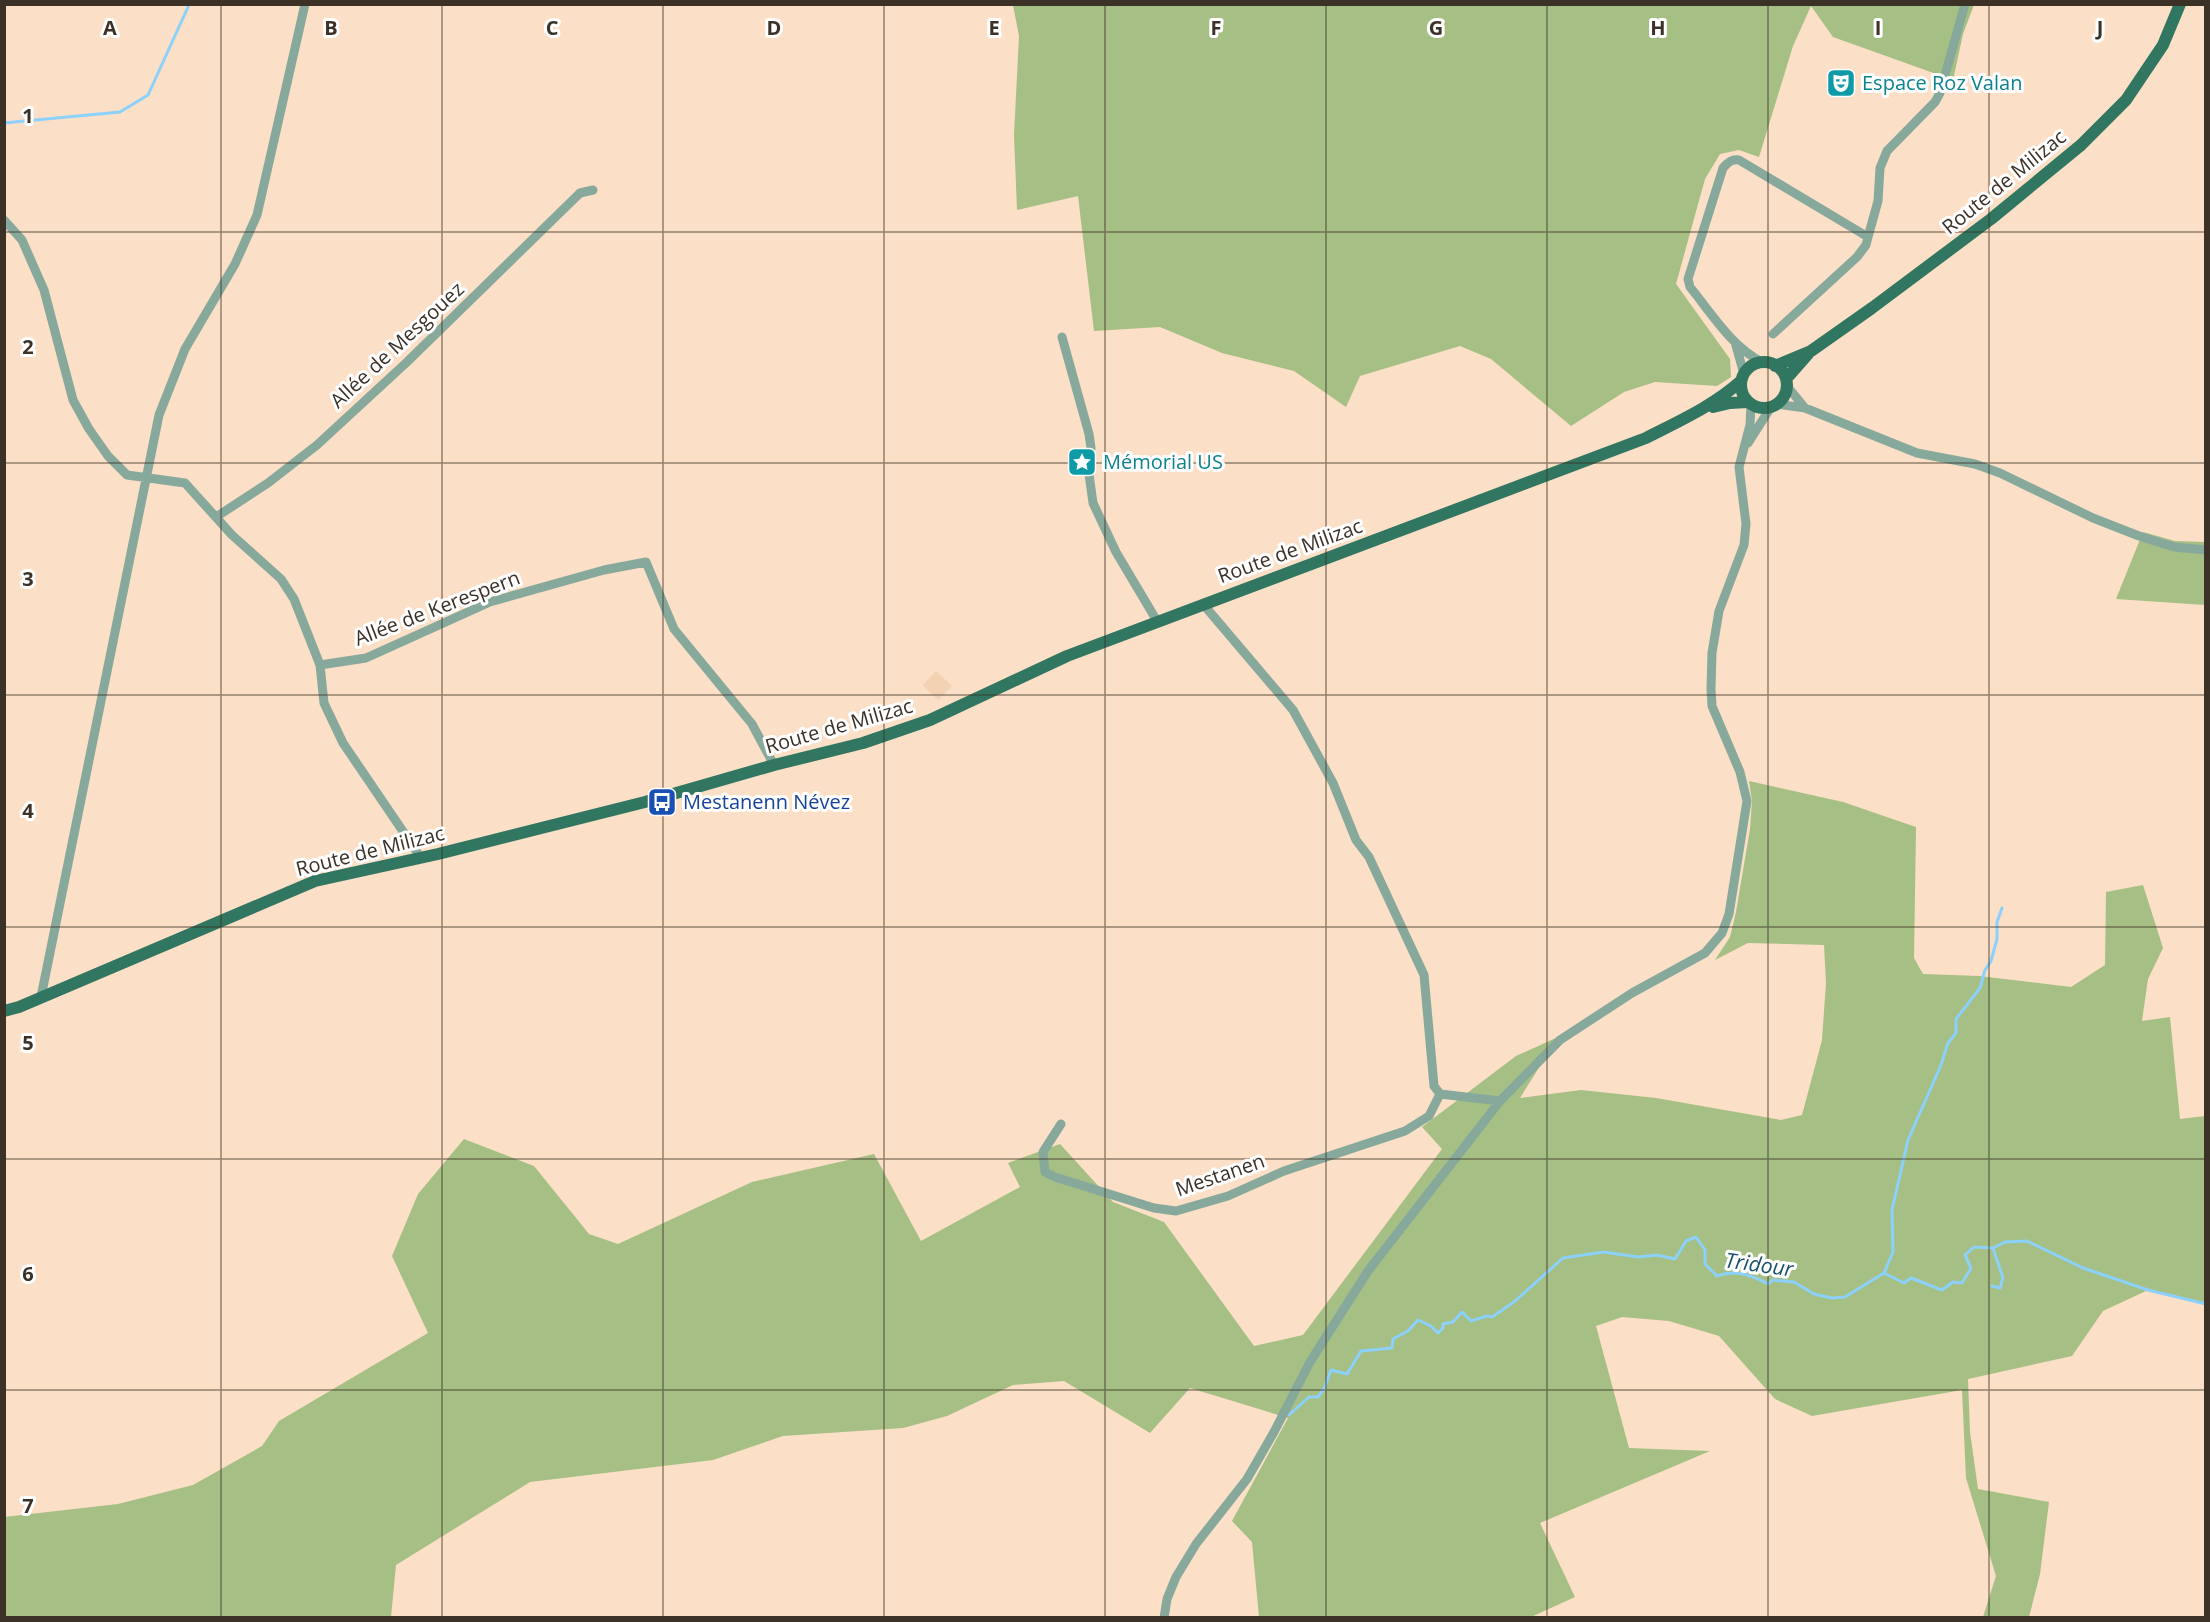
<svg xmlns="http://www.w3.org/2000/svg" width="2210" height="1622" viewBox="0 0 2210 1622" font-family="'Open Sans',sans-serif">
<style>
.built{fill:#f3d2b3}
.green{fill:#a5bf85}
.lines{fill:none;stroke-linecap:round;stroke-linejoin:round}
.stream{stroke:#8bd1fb;stroke-width:3}
.minor{stroke:#87a99c;stroke-width:9}
.major{stroke:#317660;stroke-width:12}
.grid{fill:none;stroke:#3c3127;stroke-width:1.5;stroke-opacity:0.55}
.labels{text-anchor:middle;stroke-width:6;stroke-linejoin:round;paint-order:stroke}
.culture-label{font-size:20px;fill:#0d838f;stroke:#fff;text-anchor:start}
.street-label{font-size:20px;fill:#3c3127;stroke:#fff}
.transit-label{font-size:20px;fill:#164399;stroke:#fff;text-anchor:start}
.water-label{font-size:21px;font-style:italic;fill:#194f6b;stroke:#fff}
.grid-label{font-size:20px;text-anchor:middle;font-weight:bold;fill:#3c3127;stroke:#fff;stroke-width:6;stroke-linejoin:round;paint-order:stroke}
</style>
<rect width="100%" height="100%" fill="#fbdfc6"/>
<path class="built" d="M936 671 952 686 938 700 923 685Z"/>
<path class="green" d="M1013 5H1974L1963 34 1953 80 1833 37 1811 6 1793 46 1759 157 1739 150 1720 154 1705 179 1676 284 1730 359 1731 377 1717 386 1655 382 1624 392 1571 426 1491 359 1460 346 1360 376 1346 407 1294 371 1222 353 1160 327 1094 331 1078 196 1017 210 1014 135 1019 36Z
M2143 532 2175 541 2205 542V605L2116 599Z
M1749 781 1843 802 1916 827 1914 958 1923 974 1979 976 2071 987 2105 965 2106 892 2143 885 2163 948 2148 979 2142 1021 2170 1017 2180 1119 2205 1116V1304L2148 1290 2103 1311 2072 1356 1968 1379 1970 1432 1978 1489 2049 1502 2040 1574 2029 1617H1983L1996 1576 1966 1478 1962 1390 1812 1416 1775 1399 1719 1336 1669 1321 1622 1317 1596 1326 1629 1448 1710 1451 1540 1523 1575 1597 1531 1617H1259L1252 1542 1232 1521 1288 1418 1190 1388 1150 1433 1064 1381 1013 1385 947 1416 903 1428 783 1436 713 1460 530 1482 396 1565 391 1617H5L4 1517 118 1504 193 1485 262 1446 279 1421 428 1333 392 1256 418 1194 464 1139 534 1166 589 1234 618 1244 752 1182 874 1154 921 1241 1020 1187 1008 1163 1060 1144 1113 1202 1164 1222 1254 1346 1303 1335 1442 1149 1422 1127 1516 1056 1558 1037 1520 1098 1581 1090 1656 1098 1781 1120 1802 1115 1822 1040 1826 983 1824 945 1748 943 1715 960 1730 937 1736 912 1750 829 1752 801Z"/>
<g class="lines">
<path class="stream" d="M4 123 120 112 148 95 188 7
M1884 1273 1893 1252 1892 1210 1908 1140 1941 1065 1948 1043 1956 1033V1019L1980 988 1985 970 1991 961 1997 939V922L2002 908
M1884 1273 1904 1283 1911 1278 1942 1290 1953 1282 1962 1283 1971 1268 1965 1255 1974 1247 1993 1248 2005 1242 2027 1241 2083 1268 2148 1290 2206 1304
M1992 1286 2000 1288 2003 1278 1993 1248
M1289 1415 1309 1397H1318L1324 1389 1331 1370 1347 1374 1361 1351 1392 1348 1393 1339 1408 1331 1418 1320 1431 1326 1438 1333 1443 1328V1324L1453 1322 1462 1312 1471 1321 1487 1316 1492 1317 1514 1302 1563 1258 1604 1252 1638 1257 1657 1255 1675 1259 1686 1241 1696 1237 1705 1250V1264L1717 1276C1736 1269 1751 1275 1768 1284L1773 1280 1794 1282 1814 1294 1832 1298 1845 1297 1884 1273"/>
<path class="minor" d="M4 220 22 240 44 290 73 400 89 429 108 456 127 475 185 483 232 535 281 579 294 599 320 665 324 703 343 743 417 852 418 858
M1773 334 1857 257 1866 245 1868 237
M1062 337 1089 434 1091 448 1088 467 1093 503 1116 552 1157 621
M1735 342 1744 374
M1762 362C1732 347 1712 314 1690 287L1688 279 1723 168C1728 162 1732 159 1739 160L1868 237 1878 201 1880 168 1887 151 1935 102 1940 93 1965 4
M1787 386 1805 408
M1776 404 1805 408 1917 453 1975 464 2000 473 2093 518 2139 536 2174 547 2206 550
M1748 443 1771 407
M216 517 268 483 317 445 407 362 580 193 593 190
M1203 604 1293 710 1333 783 1356 840 1369 857 1424 975 1434 1086 1440 1094 1500 1101
M320 665 366 658 490 602 604 570 646 562 674 629 752 724 774 765
M41 997 159 415 185 349 235 264 257 215 305 4
M1061 1124 1043 1152 1045 1172 1055 1177 1154 1208 1176 1211 1228 1196 1284 1171 1405 1131 1429 1116 1440 1094
M1164 1618 1167 1599 1176 1577 1196 1544 1247 1479 1274 1432 1310 1362 1368 1271 1500 1101 1560 1040 1632 993 1705 953 1722 933 1729 914 1747 801 1740 772 1712 706 1711 689 1712 653 1719 611 1744 545 1746 524 1739 467 1750 425 1751 404"/>
<path class="major" d="M1741 385a23 23 0 1 1 46 0a23 23 0 1 1-46 0Z
M1775 366 1811 351 1872 308 1991 219 2081 145 2126 100 2163 45 2180 4
M1786 379 1808 354
M1713 407 1730 403 1747 402
M4 1011 19 1007 315 881 438 854 645 802 774 765 863 743 930 720 1067 656 1646 438C1679 421 1713 406 1741 381"/>
</g>
<path class="grid" d="M221 4V1618M442 4V1618M663 4V1618M884 4V1618M1105 4V1618M1326 4V1618M1547 4V1618M1768 4V1618M1989 4V1618M4 232H2206M4 463H2206M4 695H2206M4 927H2206M4 1159H2206M4 1390H2206"/>
<defs>
<g id="theatre-square" transform="scale(1.5)"><rect x="-9" y="-9" width="18" height="18" rx="4" fill="#0f9aa8" stroke="#fff"/><path d="M-5-5.5Q0-4 5-5.5V0Q5 5 0 6Q-5 5-5 0ZM-3.3-2.5H-1v1.5H-3.3ZM1-2.5H3.3v1.5H1ZM-2.8 1Q0 5.5 2.8 1Z" fill="#fff"/></g>
<g id="sight-square" transform="scale(1.5)"><rect x="-9" y="-9" width="18" height="18" rx="4" fill="#0f9aa8" stroke="#fff"/><path d="M0-6L1.8-2.2L6-1.7L2.9 1.2L3.7 5.4L0 3.3L-3.7 5.4L-2.9 1.2L-6-1.7L-1.8-2.2Z" fill="#fff"/></g>
<g id="bus-square" transform="scale(1.5)"><rect x="-9" y="-9" width="18" height="18" rx="4" fill="#1a4fb4" stroke="#fff"/><path d="M-5-6H5V4H4V6H2V4H-2V6H-4V4H-5ZM-3.5-4V0h7V-4ZM-3.5 1.2v1.5H-2V1.2ZM2 1.2v1.5H3.5V1.2Z" fill="#fff"/></g>
</defs>
<g fill-rule="evenodd">
<use href="#theatre-square" x="1841" y="83"/>
<use href="#sight-square" x="1082" y="462"/>
<use href="#bus-square" x="662" y="802"/>
</g>
<g class="labels">
<g class="culture-label">
<text x="1862" y="90">Espace Roz Valan</text>
<text x="1103" y="469">Mémorial US</text>
</g>
<g class="street-label">
<text transform="translate(2004 182) rotate(-39)" y="7">Route de Milizac</text>
<text transform="translate(397 345) rotate(-43)" y="7">Allée de Mesgouez</text>
<text transform="translate(1290 551) rotate(-20)" y="7">Route de Milizac</text>
<text transform="translate(437 608) rotate(-21)" y="7">Allée de Kerespern</text>
<text transform="translate(839 726) rotate(-16)" y="7">Route de Milizac</text>
<text transform="translate(370 851) rotate(-14)" y="7">Route de Milizac</text>
<text transform="translate(1220 1175) rotate(-19)" y="7">Mestanen</text>
</g>
<g class="transit-label">
<text x="683" y="809">Mestanenn Névez</text>
</g>
<g class="water-label">
<text transform="translate(1759 1265) rotate(8)" y="7">Tridour</text>
</g>
</g>
<g class="grid-label">
<text x="110" y="35">A</text>
<text x="331" y="35">B</text>
<text x="552" y="35">C</text>
<text x="774" y="35">D</text>
<text x="994" y="35">E</text>
<text x="1216" y="35">F</text>
<text x="1436" y="35">G</text>
<text x="1658" y="35">H</text>
<text x="1878" y="35">I</text>
<text x="2100" y="35">J</text>
<text x="28" y="123">1</text>
<text x="28" y="354">2</text>
<text x="28" y="586">3</text>
<text x="28" y="818">4</text>
<text x="28" y="1050">5</text>
<text x="28" y="1281">6</text>
<text x="28" y="1513">7</text>
</g>
<rect width="2210" height="1622" fill="none" stroke="#3c3127" stroke-width="12"/>
</svg>
